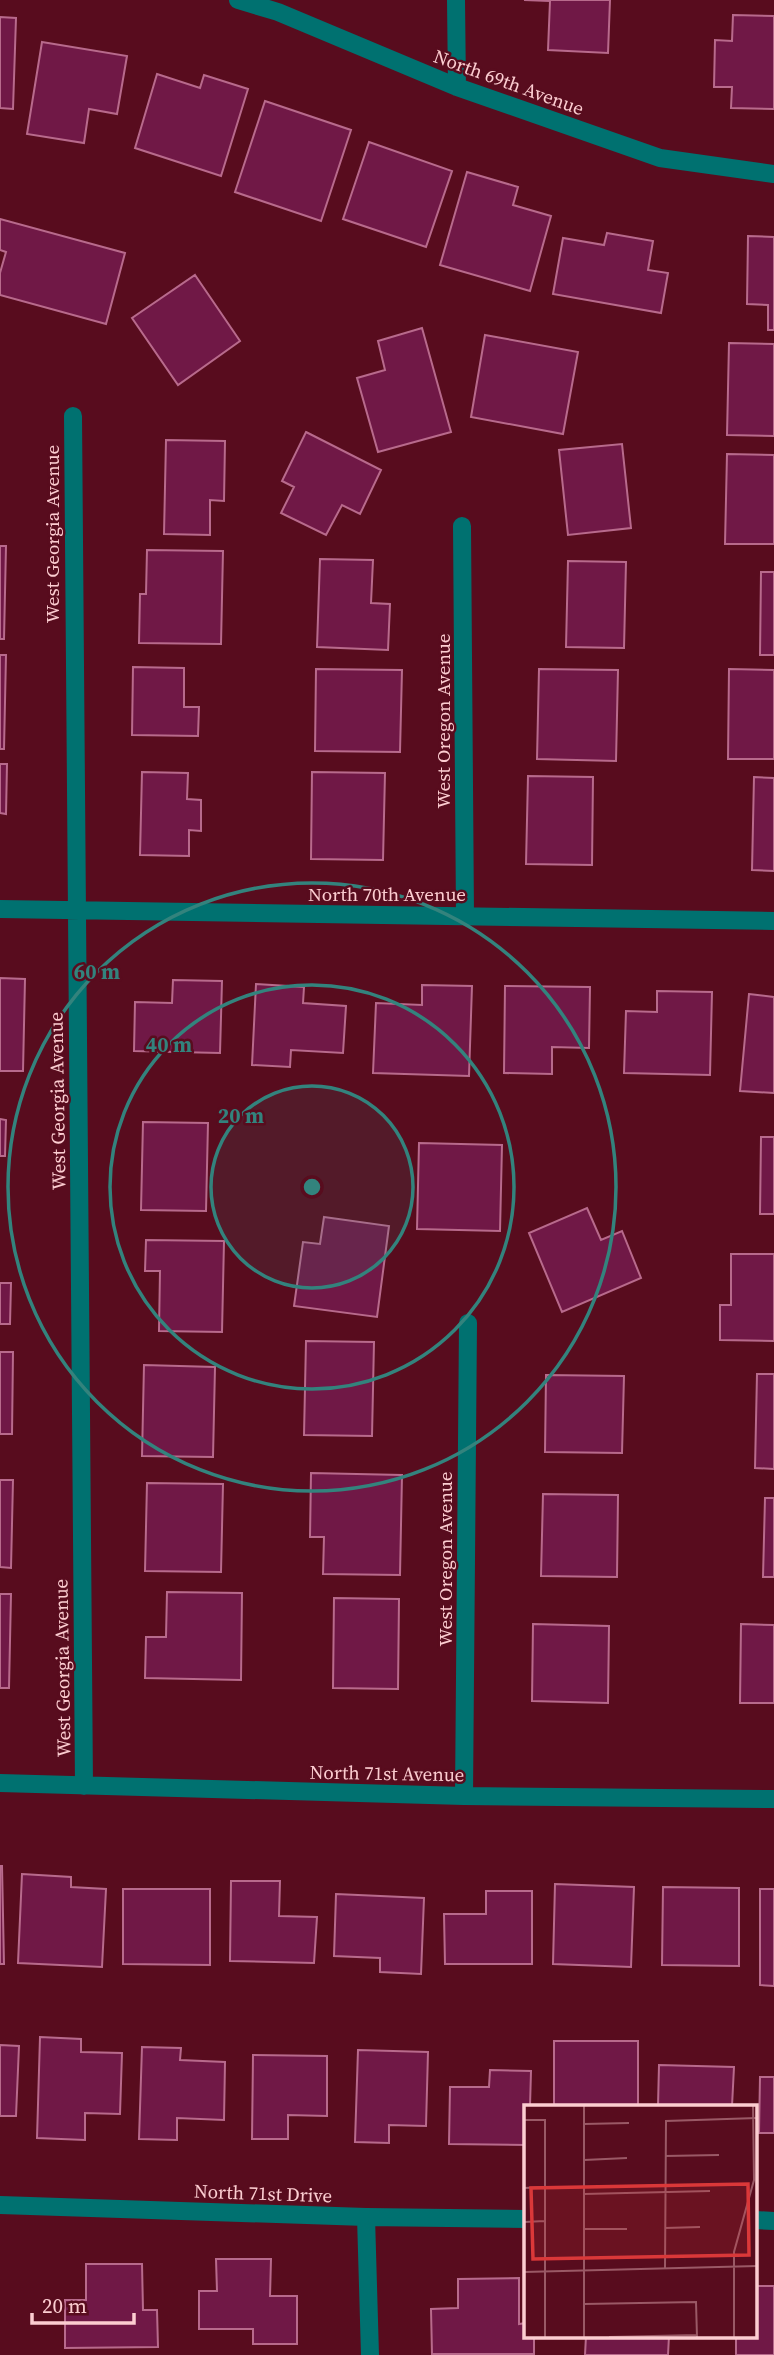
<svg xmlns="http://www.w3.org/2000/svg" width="774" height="2355" viewBox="0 0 774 2355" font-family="'Source Serif 4',serif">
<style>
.building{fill:#701846;stroke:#b86a8c;stroke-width:2}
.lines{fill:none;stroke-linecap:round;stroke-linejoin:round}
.minor{stroke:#007170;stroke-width:18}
.ring{fill:none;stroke:#33837d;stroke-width:3.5}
.labels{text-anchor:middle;stroke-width:5;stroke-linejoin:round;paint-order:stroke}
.street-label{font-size:19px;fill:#fccdd1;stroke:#580c1e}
.inset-road{fill:none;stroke:#9a5966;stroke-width:2}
.view{fill:#da3839;fill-opacity:0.15;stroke:#da3839;stroke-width:3.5}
.inset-edge{fill:none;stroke:#fccdd1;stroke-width:3.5}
.centre{fill:#33837d;stroke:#580c1e;stroke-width:3.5}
.ring-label{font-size:21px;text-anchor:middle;font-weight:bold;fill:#33837d;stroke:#580c1e;stroke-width:5;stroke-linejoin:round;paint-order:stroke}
</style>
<rect width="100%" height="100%" fill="#580c1e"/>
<path class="building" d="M524 0H610L608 53 548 50 550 1Z
M733 15 774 16V109L731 108 732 87H714L715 40 732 41Z
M0 17 16 18 13 109 0 108Z
M42 42 127 56 117 114 89 109 84 143 27 134Z
M157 74 200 88 204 75 248 89 221 176 135 148Z
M265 101 351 130 321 221 235 192Z
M369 142 452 171 426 247 343 219Z
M467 172 518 187 513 205 551 216 530 291 440 265Z
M0 219 125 253 106 324 0 295V273L6 252 0 250Z
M607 233 653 241 648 270 668 273 661 313 553 294 563 238 604 245Z
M748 236 774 237V330H768V305L747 304Z
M195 275 240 341 178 385 132 318Z
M422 328 451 432 378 452 357 378 385 370 378 341Z
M485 335 578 352 563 434 471 417Z
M729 343 774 344V436L727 435Z
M306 432 381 470 360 514 342 505 326 535 281 513 294 487 282 481Z
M166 440 225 441 224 501 210 500V535L164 534Z
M622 444 631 528 568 535 559 450Z
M727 454 774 455V544H725Z
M0 546H6L4 639H0Z
M147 550 223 551 221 644 139 643 140 594H146Z
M320 559 373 560 371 603 390 604 388 650 317 647Z
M568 561 626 562 624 648 566 647Z
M761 572H774V655H760Z
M0 655H6L4 749H0Z
M133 667 184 668V707H199L198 736 132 735Z
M316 669 402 670 400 752 315 751Z
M539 669 618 670 616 761 537 759Z
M729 669 774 670V759H728Z
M0 764H7L6 814 0 813Z
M142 772 188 773 187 799 201 800V831L189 830V856L140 855Z
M312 772 385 773 383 860 311 859Z
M528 776 593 777 592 865 526 864Z
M754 777 774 778V871L752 870Z
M0 978 25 979 23 1071H0Z
M173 980 222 981 220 1053 134 1051 135 1002 172 1003Z
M256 984 304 987 303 1003 346 1006 343 1053 291 1050 290 1067 252 1065Z
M422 985 472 986 469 1076 373 1073 376 1003 422 1005Z
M505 986 590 987 589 1048 552 1047V1074L504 1073Z
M657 991 712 992 710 1075 624 1073 626 1011 657 1012Z
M749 994 774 997V1093L740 1091Z
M0 1119 6 1120 5 1156H0Z
M143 1122 208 1123 206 1211 141 1210Z
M761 1137H774V1214H760Z
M419 1143 502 1145 500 1231 417 1229Z
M587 1208 601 1240 622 1231 641 1278 562 1312 529 1233Z
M324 1217 389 1226 377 1317 294 1306 303 1242 320 1244Z
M146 1240 224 1241 222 1332 159 1331 160 1271H145Z
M731 1254H774V1341L720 1340V1305H731Z
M0 1283H11L10 1324H0Z
M306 1341 374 1342 372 1436 304 1435Z
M0 1352H13L12 1434H0Z
M144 1365 215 1367 213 1457 142 1456Z
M757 1374H774V1469L755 1468Z
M546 1375 624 1376 622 1453 545 1452Z
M311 1473 402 1475 400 1575 323 1574 324 1537H310Z
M0 1480H13L11 1568 0 1567Z
M147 1483 223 1484 221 1572 145 1571Z
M543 1494 618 1495 617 1577 541 1576Z
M765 1498H774V1577H763Z
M167 1592 242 1593 241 1680 145 1678 146 1637H166Z
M0 1594H11L9 1688H0Z
M334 1598 399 1599 398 1689 333 1688Z
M533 1624 609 1626 608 1703 532 1701Z
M741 1624 774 1625V1703H740Z
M0 1866H2L4 1964H0Z
M22 1874 71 1877V1887L106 1889 102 1967 18 1963Z
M231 1881H280L279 1916 317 1917 314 1963 230 1961Z
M555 1884 634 1887 631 1967 553 1964Z
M663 1887 739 1888V1966L662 1965Z
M123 1889H210V1965L123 1964Z
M760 1889H774V1986L760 1985Z
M486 1891H532V1964H445L444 1914H486Z
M336 1894 424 1898 421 1974 380 1972V1958L334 1956Z
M40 2037 81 2039V2052L122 2053 120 2114 85 2113V2140L37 2138Z
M554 2041H638V2106H554Z
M0 2045 19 2046 16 2116H0Z
M142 2047 181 2048 180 2060 225 2062 224 2120 177 2118V2140L139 2139Z
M358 2050 428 2052 426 2126 389 2125V2143L355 2142Z
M253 2055 327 2056V2116L288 2115V2139H252Z
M659 2065 734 2067 732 2106H658Z
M490 2070 531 2071 530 2106H526V2145L449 2144 450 2087H489Z
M760 2077H774V2133H759Z
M216 2259H271L270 2296H297V2344H253V2329H199V2291H217Z
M86 2264H142L143 2310H157L158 2347 65 2348V2300H86Z
M519 2278V2324L526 2323V2336H534V2354H432L431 2309 458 2308V2279Z
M755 2286H774V2355H736V2336H755Z
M586 2336H669L668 2355H585Z"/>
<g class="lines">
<path class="minor" d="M238 0 278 12 457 87 660 158 774 174
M456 0 457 87
M73 416 84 1786
M462 526 465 915
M0 909 774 921
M0 1783 464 1796 774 1799
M464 1796 468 1323
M0 2205 366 2217 526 2219
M366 2217 370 2355
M755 2220 774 2221"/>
</g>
<circle cx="312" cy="1187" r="101" fill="#33837d" fill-opacity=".12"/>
<g class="ring">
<circle cx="312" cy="1187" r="101"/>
<circle cx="312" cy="1187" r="202"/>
<circle cx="312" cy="1187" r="304"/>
</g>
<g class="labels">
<g class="street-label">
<text transform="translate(509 82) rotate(20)" y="7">North 69th Avenue</text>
<text transform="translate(52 534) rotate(-90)" y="7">West Georgia Avenue</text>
<text transform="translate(443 721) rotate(-90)" y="7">West Oregon Avenue</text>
<text x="387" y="901">North 70th Avenue</text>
<text transform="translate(57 1101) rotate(-91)" y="7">West Georgia Avenue</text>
<text transform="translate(445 1559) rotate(-90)" y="7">West Oregon Avenue</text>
<text transform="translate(62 1668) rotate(-91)" y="7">West Georgia Avenue</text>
<text transform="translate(387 1773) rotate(1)" y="7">North 71st Avenue</text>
<text transform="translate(263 2193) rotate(2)" y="7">North 71st Drive</text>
</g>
</g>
<g transform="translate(524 2105)">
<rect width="233" height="233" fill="#580c1e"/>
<path class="inset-road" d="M60 0V232M0 15H21V232M60 19 105 18M141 51 195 50M60 55 103 53M0 83 21 82M60 89 186 86M0 117 21 116M141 123 176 122M60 124H103M141 163 142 16 233 13M0 167 233 161M60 199 172 197 173 232M85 232 173 230M210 232V147L230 75 229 0"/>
<path class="view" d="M224 79 225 150 9 154 7 83Z"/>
<rect width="233" height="233" class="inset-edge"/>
</g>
<circle cx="312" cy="1187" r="10" class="centre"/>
<g class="ring-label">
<text x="97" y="979">60 m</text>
<text x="169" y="1052">40 m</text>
<text x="241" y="1123">20 m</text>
</g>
<path d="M32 2313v10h102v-10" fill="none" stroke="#fccdd1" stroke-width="3.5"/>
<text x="42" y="2313" font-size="21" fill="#fccdd1" stroke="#580c1e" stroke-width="5" paint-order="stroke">20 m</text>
</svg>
